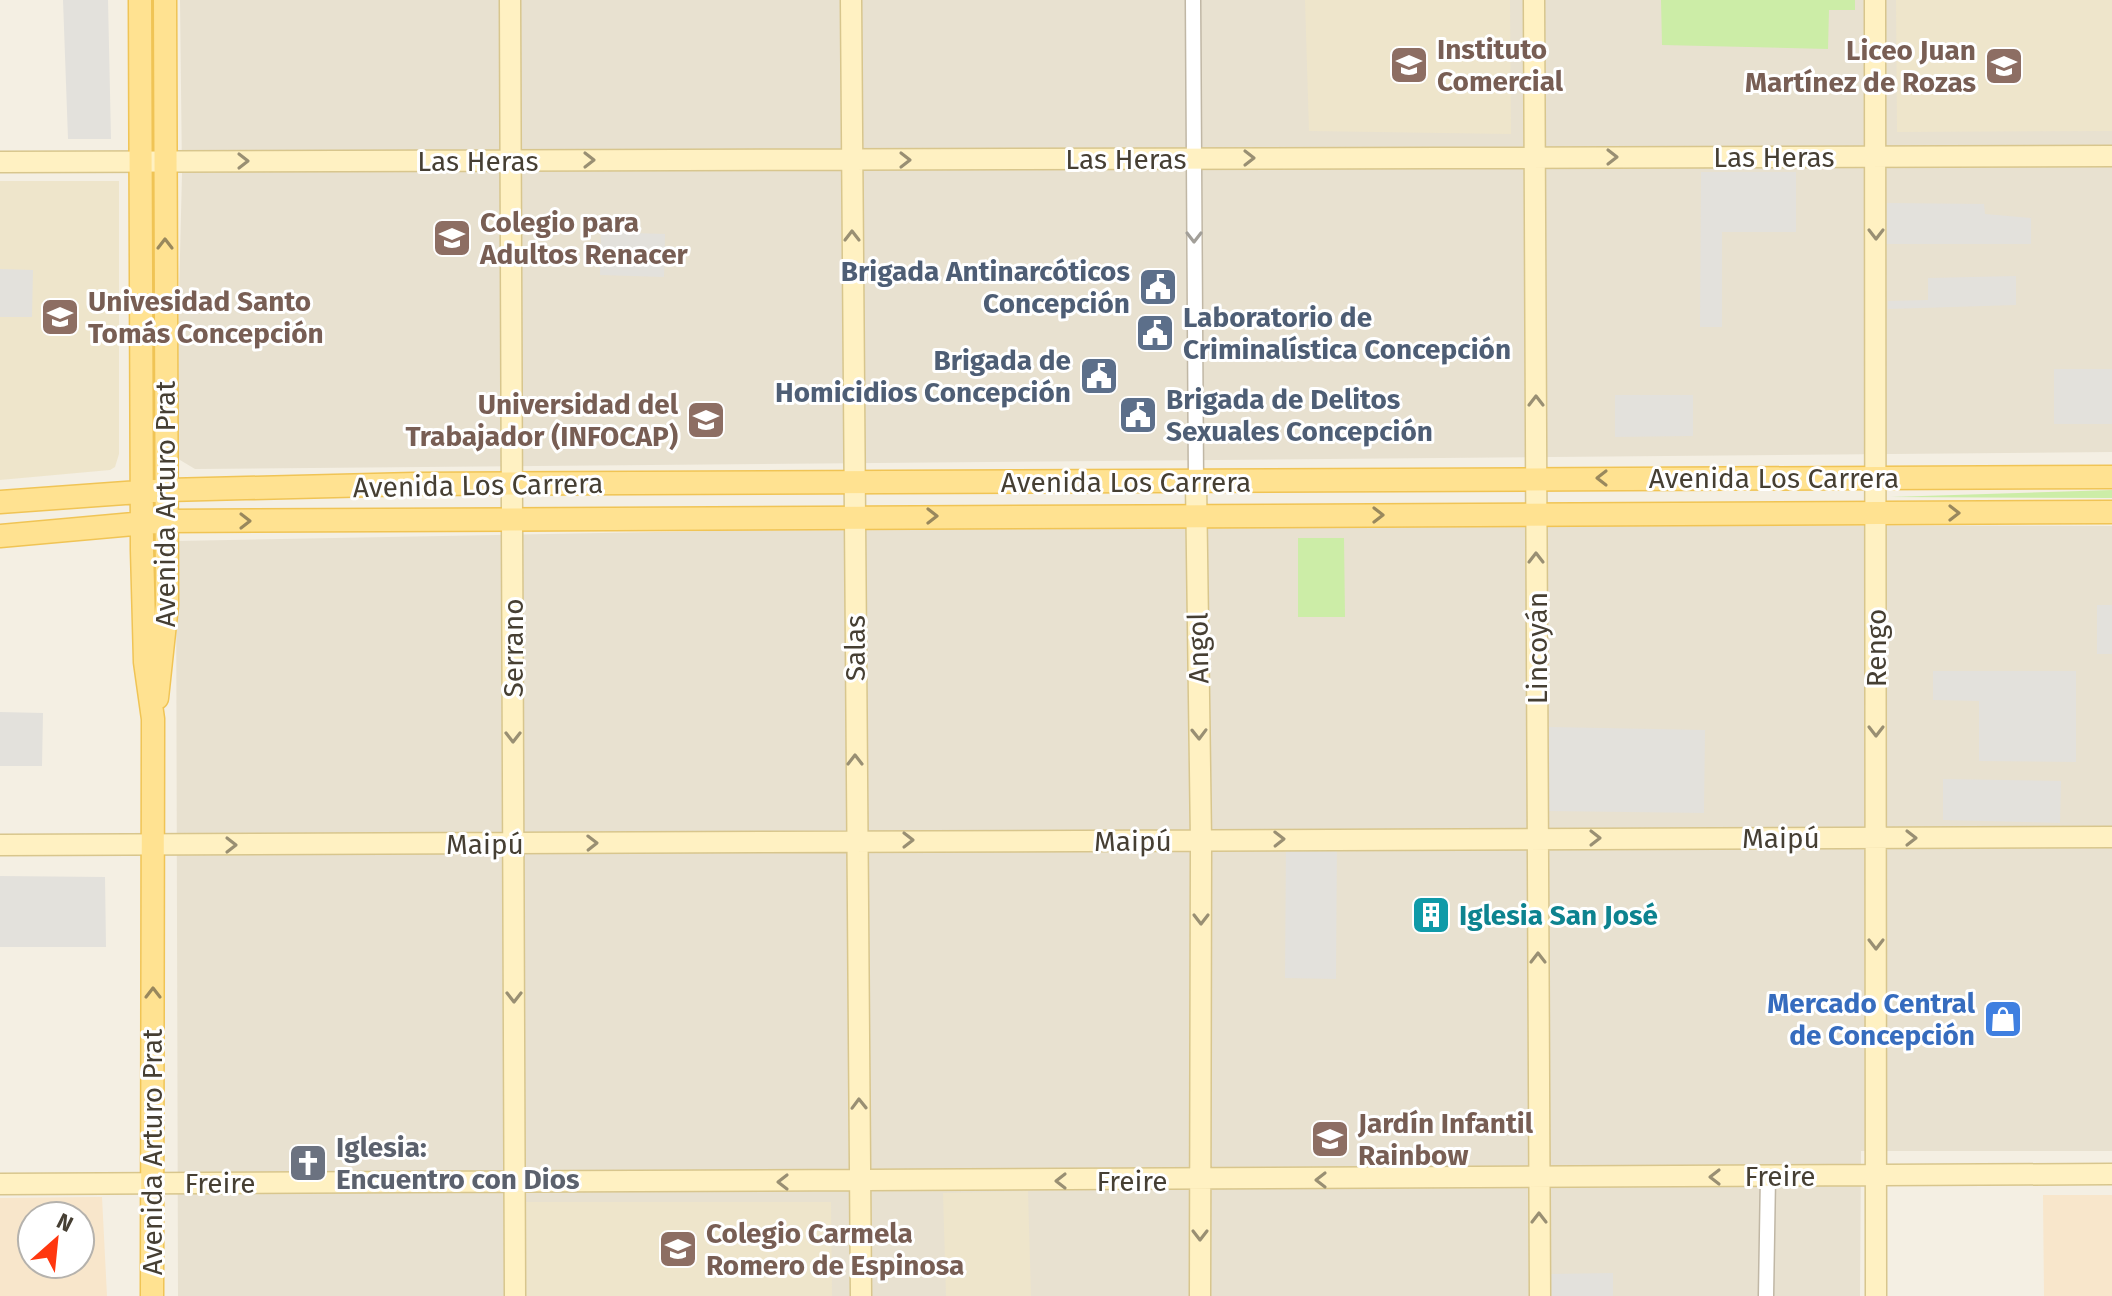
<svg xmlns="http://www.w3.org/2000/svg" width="2112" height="1296" viewBox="0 0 2112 1296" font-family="'Fira Sans',sans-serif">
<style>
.residential{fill:#e8e1d0}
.commercial{fill:#f8e6cb;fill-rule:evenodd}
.education{fill:#eee5cb}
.green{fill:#cceda7}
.parking{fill:#e3e1dc}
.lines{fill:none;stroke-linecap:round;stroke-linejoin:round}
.street-casing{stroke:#c0b7a5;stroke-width:17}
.secondary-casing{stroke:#d8c68d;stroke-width:23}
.primary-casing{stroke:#f0c455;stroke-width:25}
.street{stroke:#fff;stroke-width:14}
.secondary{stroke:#fff1c2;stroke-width:20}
.primary{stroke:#ffe291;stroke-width:22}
.oneway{stroke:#998f73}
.oneway2{stroke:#a29f99}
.oneway3{stroke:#99885d}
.labels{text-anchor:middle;stroke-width:6;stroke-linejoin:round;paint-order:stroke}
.education-label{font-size:28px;font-weight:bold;fill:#785e54;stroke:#fff;text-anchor:start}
.street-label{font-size:28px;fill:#463f33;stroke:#fff}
.service-label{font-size:28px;font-weight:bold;fill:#4e5e75;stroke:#fff;text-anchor:end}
.culture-label{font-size:28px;font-weight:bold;fill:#0d838f;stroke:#fff;text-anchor:start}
.shop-label{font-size:28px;font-weight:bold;fill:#366cbe;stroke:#fff;text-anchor:end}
.worship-label{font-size:28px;font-weight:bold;fill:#5b616d;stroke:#fff;text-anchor:start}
</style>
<rect width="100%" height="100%" fill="#f4efe3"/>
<path class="residential" d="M180 0H2112V452L195 469 175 457 182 174Z
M1547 525 2112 526V1151H1861L1860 1296H178L176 541 868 528Z"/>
<path class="commercial" d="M2043 1195H2112V1296H2044Z
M102 1197 107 1296H0V1198ZM32 1216H80V1264H32Z"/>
<path class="education" d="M1305 0H1510L1511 134 1309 131Z
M1896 0H2112V131L1897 132Z
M0 181H119V454L115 467 110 470 0 480Z
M1028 1191 1031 1296H946L943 1193Z
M524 1202H831L832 1296H525Z"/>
<path class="green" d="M1661 0H1855V10H1829L1828 49 1662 45Z
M2112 490V498L1890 497Z
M1298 538H1344L1345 617H1298Z"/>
<path class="parking" d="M63 0H108L111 139H68Z
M1701 172H1796V232H1722V327H1700Z
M1887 203 1984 204 1985 214 2031 218V244H1886Z
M601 232 665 234 664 277 600 275Z
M0 269 33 270 32 317H0Z
M2016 276V305L1888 309V301L1928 300V278Z
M2054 369H2112V424H2054Z
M1615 395H1693V436L1615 437Z
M2097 605H2112V654H2097Z
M1933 671H2076V762L1979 761V701L1933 700Z
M0 712 43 713 42 766H0Z
M1549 727 1705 730 1704 813 1548 811Z
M1943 779 2061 781 2060 823 1943 820Z
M1286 833 1337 834 1336 979 1285 978Z
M0 876 105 877 106 947H0Z
M1613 1273V1296H1549V1274Z"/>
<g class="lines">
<g class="street-casing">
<path id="street" d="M1193 0 1196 482
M1766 1296 1768 1176"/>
</g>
<g class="secondary-casing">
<path id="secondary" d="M510 0 515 1296
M851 0 861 1296
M1534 0 1540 1296
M1875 0 1876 1296
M0 162 2112 156
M1196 482 1201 841 1200 1296
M0 845 2112 837
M0 1184 2112 1174"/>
</g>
<g class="primary-casing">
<path id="primary" d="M140 0 142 550 145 662 153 719 152 1296
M0 502 167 490 414 484 2112 477
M0 536 167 521 2112 512
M157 698 167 605 165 0"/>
</g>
<use href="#street" class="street"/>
<use href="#secondary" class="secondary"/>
<use href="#primary" class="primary"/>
</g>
<defs><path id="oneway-chevron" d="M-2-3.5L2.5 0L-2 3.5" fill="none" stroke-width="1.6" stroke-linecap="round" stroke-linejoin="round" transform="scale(2)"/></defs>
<g class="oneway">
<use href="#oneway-chevron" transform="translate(1612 157)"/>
<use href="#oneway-chevron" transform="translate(1249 158)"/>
<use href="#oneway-chevron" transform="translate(589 160)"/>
<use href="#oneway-chevron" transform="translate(905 160)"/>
<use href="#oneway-chevron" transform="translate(243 161)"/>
<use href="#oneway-chevron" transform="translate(1876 234) rotate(90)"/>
<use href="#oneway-chevron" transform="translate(852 236) rotate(-90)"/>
<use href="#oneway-chevron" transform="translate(1536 401) rotate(-90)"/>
<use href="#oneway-chevron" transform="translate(1536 558) rotate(-90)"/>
<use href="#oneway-chevron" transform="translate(1876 731) rotate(90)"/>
<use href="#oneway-chevron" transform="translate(1199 734) rotate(89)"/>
<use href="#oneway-chevron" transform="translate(513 737) rotate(90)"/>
<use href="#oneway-chevron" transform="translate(855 760) rotate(-90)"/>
<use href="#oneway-chevron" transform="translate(1595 838)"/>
<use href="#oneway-chevron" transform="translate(1911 838)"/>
<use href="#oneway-chevron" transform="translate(1279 839) rotate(-1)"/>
<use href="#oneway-chevron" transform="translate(908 840)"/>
<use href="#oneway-chevron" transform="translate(592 843) rotate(-1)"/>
<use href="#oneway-chevron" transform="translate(231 845)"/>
<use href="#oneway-chevron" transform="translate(1201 919) rotate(90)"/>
<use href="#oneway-chevron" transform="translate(1876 944) rotate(90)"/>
<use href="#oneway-chevron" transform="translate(1538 958) rotate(-90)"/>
<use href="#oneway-chevron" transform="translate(514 997) rotate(90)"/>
<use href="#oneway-chevron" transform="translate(859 1104) rotate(-91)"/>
<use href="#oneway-chevron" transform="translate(1715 1177) rotate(180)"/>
<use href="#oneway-chevron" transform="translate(1321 1180) rotate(180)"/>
<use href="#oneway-chevron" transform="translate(1061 1181) rotate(180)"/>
<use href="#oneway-chevron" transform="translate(783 1182) rotate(180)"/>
<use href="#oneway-chevron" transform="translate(1539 1218) rotate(-90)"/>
<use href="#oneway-chevron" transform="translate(1200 1235) rotate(90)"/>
</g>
<use class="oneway2" href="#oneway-chevron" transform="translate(1194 237) rotate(90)"/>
<g class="oneway3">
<use href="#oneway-chevron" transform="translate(165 244) rotate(-90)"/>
<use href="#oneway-chevron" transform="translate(1602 478) rotate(180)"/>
<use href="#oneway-chevron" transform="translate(1954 513)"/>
<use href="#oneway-chevron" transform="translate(1378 515)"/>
<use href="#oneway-chevron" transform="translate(932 516)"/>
<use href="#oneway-chevron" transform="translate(245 521)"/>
<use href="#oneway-chevron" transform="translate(153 993) rotate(-90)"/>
</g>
<defs>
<g id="school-square" transform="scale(2)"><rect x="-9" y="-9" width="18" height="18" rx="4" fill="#8d6e63" stroke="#fff"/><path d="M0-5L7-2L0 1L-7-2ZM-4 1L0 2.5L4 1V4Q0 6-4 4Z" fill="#fff"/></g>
<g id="civic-square" transform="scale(2)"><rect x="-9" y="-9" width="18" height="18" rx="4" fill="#5c6f8a" stroke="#fff"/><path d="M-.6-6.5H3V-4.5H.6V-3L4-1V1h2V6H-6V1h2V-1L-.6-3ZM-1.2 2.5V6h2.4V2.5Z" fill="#fff"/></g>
<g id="university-square" transform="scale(2)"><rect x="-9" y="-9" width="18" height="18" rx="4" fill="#8d6e63" stroke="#fff"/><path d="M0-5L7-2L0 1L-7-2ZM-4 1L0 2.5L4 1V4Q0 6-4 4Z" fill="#fff"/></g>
<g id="building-square" transform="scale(2)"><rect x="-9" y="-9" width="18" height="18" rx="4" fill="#0f9aa8" stroke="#fff"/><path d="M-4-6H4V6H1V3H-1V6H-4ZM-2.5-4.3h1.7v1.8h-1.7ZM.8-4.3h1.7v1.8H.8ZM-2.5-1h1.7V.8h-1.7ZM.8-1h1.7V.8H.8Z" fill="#fff"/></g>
<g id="shop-square" transform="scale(2)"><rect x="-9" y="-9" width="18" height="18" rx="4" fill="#3f7fe0" stroke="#fff"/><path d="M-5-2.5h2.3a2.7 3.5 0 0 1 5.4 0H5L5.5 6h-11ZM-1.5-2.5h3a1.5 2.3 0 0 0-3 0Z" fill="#fff"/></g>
<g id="church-square" transform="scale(2)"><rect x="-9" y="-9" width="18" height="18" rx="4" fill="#6b7280" stroke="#fff"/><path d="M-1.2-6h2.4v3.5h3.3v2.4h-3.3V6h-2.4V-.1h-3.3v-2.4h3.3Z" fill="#fff"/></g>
</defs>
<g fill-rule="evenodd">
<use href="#school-square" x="1409" y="65"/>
<use href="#school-square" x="2004" y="66"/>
<use href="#school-square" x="452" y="238"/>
<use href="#civic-square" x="1158" y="287"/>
<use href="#university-square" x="60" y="317"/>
<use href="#civic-square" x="1155" y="333"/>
<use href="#civic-square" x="1099" y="376"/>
<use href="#civic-square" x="1138" y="415"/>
<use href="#school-square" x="706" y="420"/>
<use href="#building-square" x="1431" y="915"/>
<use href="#shop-square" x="2003" y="1019"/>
<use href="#school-square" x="1330" y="1139"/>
<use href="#church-square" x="308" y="1163"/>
<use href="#school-square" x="678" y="1249"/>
</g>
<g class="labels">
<g class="education-label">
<text x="1437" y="59">Instituto<tspan x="1437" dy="32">Comercial</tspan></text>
<text x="1976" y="60" text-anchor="end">Liceo Juan<tspan x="1976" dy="32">Martínez de Rozas</tspan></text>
<text x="480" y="232">Colegio para<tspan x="480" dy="32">Adultos Renacer</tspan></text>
<text x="88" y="311">Univesidad Santo<tspan x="88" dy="32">Tomás Concepción</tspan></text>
<text x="678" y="414" text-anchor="end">Universidad del<tspan x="678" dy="32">Trabajador (INFOCAP)</tspan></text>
<text x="1358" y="1133">Jardín Infantil<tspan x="1358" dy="32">Rainbow</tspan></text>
<text x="706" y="1243">Colegio Carmela<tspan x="706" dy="32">Romero de Espinosa</tspan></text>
</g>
<g class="street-label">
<text x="1774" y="167">Las Heras</text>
<text x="1126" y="169">Las Heras</text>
<text x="478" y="171">Las Heras</text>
<text x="1774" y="488">Avenida Los Carrera</text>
<text x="1126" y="492">Avenida Los Carrera</text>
<text transform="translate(478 485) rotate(-1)" y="10">Avenida Los Carrera</text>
<text transform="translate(165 504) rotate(-90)" y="10">Avenida Arturo Prat</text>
<text transform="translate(513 648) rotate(-90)" y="10">Serrano</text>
<text transform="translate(855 648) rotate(-90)" y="10">Salas</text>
<text transform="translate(1198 648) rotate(-91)" y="10">Angol</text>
<text transform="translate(1537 648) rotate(-90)" y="10">Lincoyán</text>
<text transform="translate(1876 648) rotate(-90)" y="10">Rengo</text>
<text x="1781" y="848">Maipú</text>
<text x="1133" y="851">Maipú</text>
<text x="485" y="854">Maipú</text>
<text transform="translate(152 1152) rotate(-90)" y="10">Avenida Arturo Prat</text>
<text x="1780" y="1186">Freire</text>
<text x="1132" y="1191">Freire</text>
<text x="220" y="1193">Freire</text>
</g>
<g class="service-label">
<text x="1130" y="281">Brigada Antinarcóticos<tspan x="1130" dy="32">Concepción</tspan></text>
<text x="1183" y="327" text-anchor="start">Laboratorio de<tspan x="1183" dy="32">Criminalística Concepción</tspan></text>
<text x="1071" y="370">Brigada de<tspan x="1071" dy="32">Homicidios Concepción</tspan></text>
<text x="1166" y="409" text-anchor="start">Brigada de Delitos<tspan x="1166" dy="32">Sexuales Concepción</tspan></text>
</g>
<g class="culture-label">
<text x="1459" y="925">Iglesia San José</text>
</g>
<g class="shop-label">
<text x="1975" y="1013">Mercado Central<tspan x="1975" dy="32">de Concepción</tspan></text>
</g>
<g class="worship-label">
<text x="336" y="1157">Iglesia:<tspan x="336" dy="32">Encuentro con Dios</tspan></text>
</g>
</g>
<g transform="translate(56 1240) rotate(27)"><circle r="38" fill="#ffffff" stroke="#b5b2ad" stroke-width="2"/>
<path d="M0-6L14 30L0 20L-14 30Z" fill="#ff370f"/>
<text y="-12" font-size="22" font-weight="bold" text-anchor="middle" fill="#463f33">N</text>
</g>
</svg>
